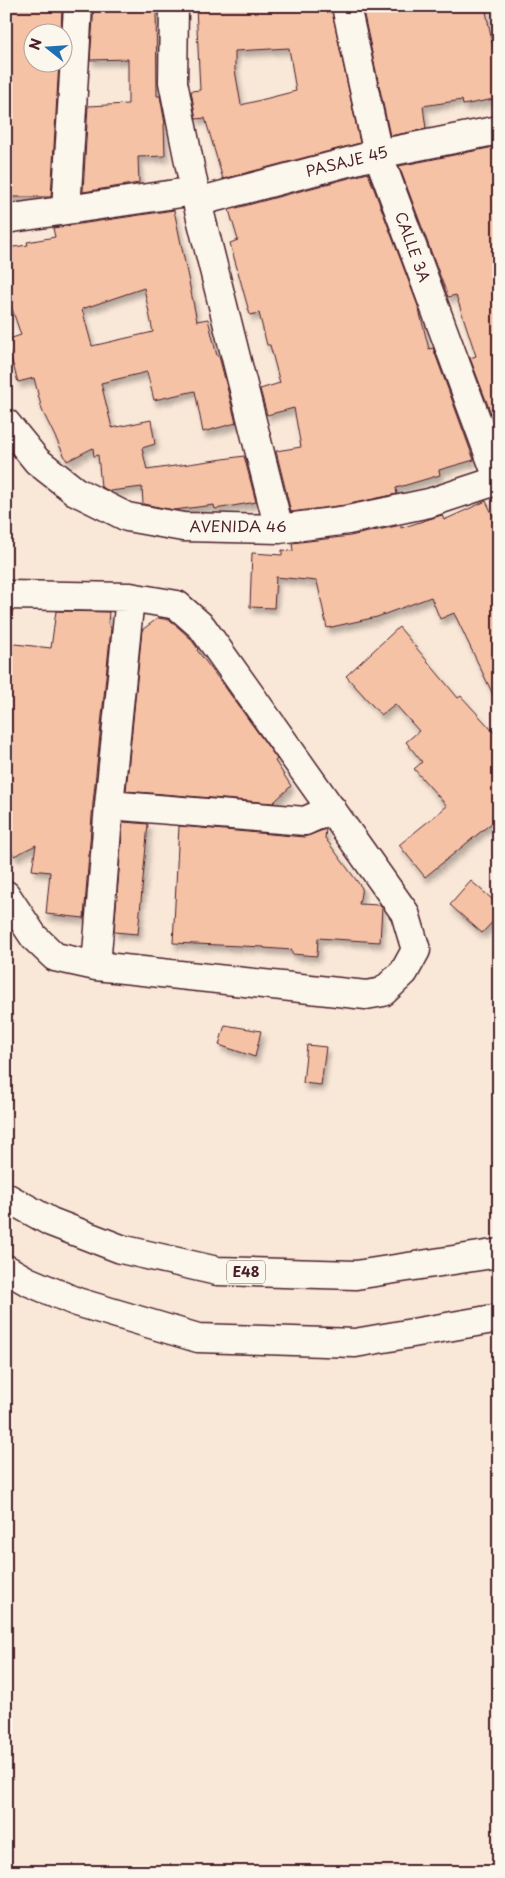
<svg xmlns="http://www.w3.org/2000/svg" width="505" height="1878" viewBox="0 0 505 1878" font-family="'Playpen Sans',sans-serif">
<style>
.building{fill:#f5c2a6;stroke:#4a1f2b;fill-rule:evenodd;filter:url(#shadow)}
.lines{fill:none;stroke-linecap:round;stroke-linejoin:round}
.minor-casing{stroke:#4a1f2b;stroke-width:31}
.primary-casing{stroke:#4a1f2b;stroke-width:31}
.minor{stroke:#fbf7ec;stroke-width:28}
.primary{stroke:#fbf7ec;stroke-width:28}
.labels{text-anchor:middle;stroke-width:5;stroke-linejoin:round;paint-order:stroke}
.shield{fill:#fbf7ec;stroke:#7f6065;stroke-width:1}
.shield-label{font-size:14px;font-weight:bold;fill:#4a1f2b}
.street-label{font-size:15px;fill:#4a1f2b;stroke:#fbf7ec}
</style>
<defs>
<filter id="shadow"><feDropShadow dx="3" dy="5.5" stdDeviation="2.5" flood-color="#0004"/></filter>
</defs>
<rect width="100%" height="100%" fill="#f9e7d7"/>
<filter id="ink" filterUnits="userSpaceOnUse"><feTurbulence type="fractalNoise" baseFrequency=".02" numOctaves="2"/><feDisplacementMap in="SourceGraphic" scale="10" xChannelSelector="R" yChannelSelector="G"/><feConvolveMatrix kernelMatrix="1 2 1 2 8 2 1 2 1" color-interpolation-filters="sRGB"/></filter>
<g filter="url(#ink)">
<path class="building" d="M7 6H62L61 32H32V62H59L51 197H6Z
M94 6H156L157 96H160L165 124H164L165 156 138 157 139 183 83 192 88 106 128 104V59L90 60Z
M196 6H331L360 143 223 179 205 118 196 119 191 91 200 90ZM289 48 296 91 241 105 235 70V51Z
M362 6H485L496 63 499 62V98L463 105 462 100 423 106 426 129 390 136Z
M499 146V422L495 424 470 358 476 356 456 295 448 297 399 166Z
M368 173 418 306 429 349 433 348 474 460 439 470 440 475 396 488 397 494 345 505 291 512 276 451 301 447 294 408 267 415 260 389 280 383 270 345H267L259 313 250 315 230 243 238 240 229 210Z
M174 210 197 321 208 319 217 356H219L236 423 203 432 195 391 154 400 147 372 101 383 112 428 151 420 155 444 142 448 147 470 244 456 256 502 215 509 214 505 174 510 143 504 142 487 110 491 101 487 98 455 94 456 93 448 67 461 42 410 34 378 18 382 6 340 21 335 6 291V248L28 245 27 242 55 237 53 228ZM144 288 153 332 92 346 82 309Z
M486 501 499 528V707L454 613 440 619 431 597 377 617 327 628 317 581 276 577 274 608 250 607 252 553 282 555V550L293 551 292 543 350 536 401 525V528L442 515 444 520Z
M56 611 109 612 108 623 111 628 93 803 84 918 46 914 50 872 32 870 36 845 14 856 8 842 11 810H7L9 795H6L8 770H6V643L51 648Z
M158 618 170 620 190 638 198 649 197 650 225 687 277 759 275 761 291 786 273 803 126 791 142 630Z
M399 627 458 698 461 696 499 738V817L425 877 399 845 447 806 414 769 422 762 406 742 419 731 395 704 381 715 346 676Z
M123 822 148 824 138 934 114 932Z
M179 826 304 837 326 829 325 838 362 888 359 904 380 905 382 907 380 942 318 938 317 956 292 954V950L264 948V947L173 943Z
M471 881 499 905V915L482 933 450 905Z
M225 1025 261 1031 255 1057 219 1045Z
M307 1045 326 1047 321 1085 303 1083Z"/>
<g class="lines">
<g class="minor-casing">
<path id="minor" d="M174 6 173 82 197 202 279 529
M346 6 378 154 499 481
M197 202 378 154 499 130
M66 210 78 6
M6 219 195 191
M6 423 37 461 75 491 127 517 183 527 279 529 348 520 429 503 499 480
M6 595 130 597 177 605 202 627 405 913 416 950 404 972 383 992 366 995 96 966 55 957 34 937 6 895
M109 805 305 821 332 809
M96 966 109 805 130 597"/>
</g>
<g class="primary-casing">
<path id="primary" d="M6 1197 51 1222 121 1249 217 1271 356 1275 499 1253
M6 1269 27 1281 77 1302 198 1338 355 1343 499 1318"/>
</g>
<use href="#minor" class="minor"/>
<use href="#primary" class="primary"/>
</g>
</g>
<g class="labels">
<rect class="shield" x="227" y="1260.5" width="38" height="23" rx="4"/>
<g class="shield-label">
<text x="246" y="1277">E48</text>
</g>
<g class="street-label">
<text transform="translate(347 162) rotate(-14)" y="5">PASAJE 45</text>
<text transform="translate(412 247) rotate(70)" y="5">CALLE 3A</text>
<text x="238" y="532">AVENIDA 46</text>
</g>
</g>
<rect width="505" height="1878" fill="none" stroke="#fbf7ec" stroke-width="25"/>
<rect x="12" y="12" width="480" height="1853" fill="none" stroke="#4a1f2b" stroke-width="2" filter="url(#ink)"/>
<g transform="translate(48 48) rotate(287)"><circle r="24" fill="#fbf7ec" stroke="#b4a19f"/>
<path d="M0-4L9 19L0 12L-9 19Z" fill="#1f6fb2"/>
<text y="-8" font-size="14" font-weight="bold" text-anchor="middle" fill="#4a1f2b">N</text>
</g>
</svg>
